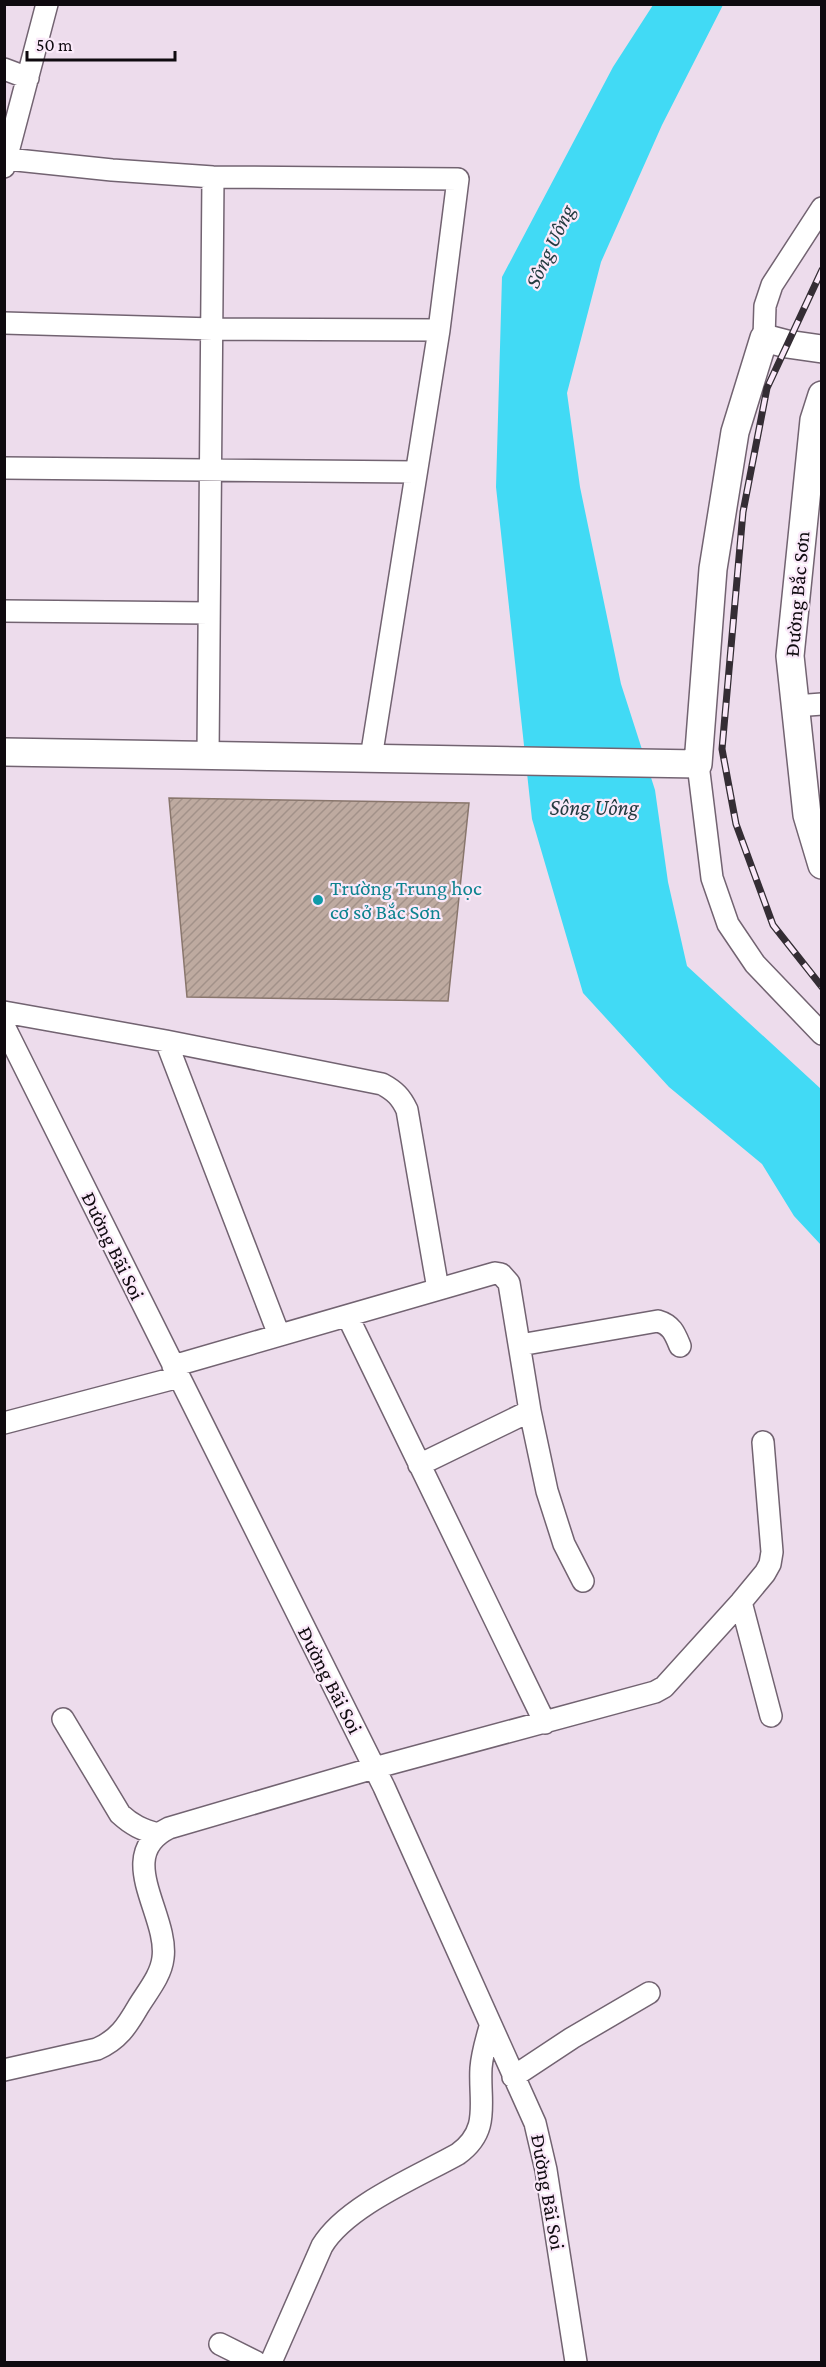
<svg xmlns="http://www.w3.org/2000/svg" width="826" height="2367" viewBox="0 0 826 2367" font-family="'Crimson Pro',serif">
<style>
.water{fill:#41daf5}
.building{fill:url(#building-hatch);stroke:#89766c;stroke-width:1.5}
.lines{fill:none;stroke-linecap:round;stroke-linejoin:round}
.minor-casing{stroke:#726371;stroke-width:24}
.major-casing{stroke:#726371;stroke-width:30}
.minor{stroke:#fff;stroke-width:21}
.major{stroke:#fff;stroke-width:27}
.rail-casing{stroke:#342d34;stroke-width:7}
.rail{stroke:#fae9f9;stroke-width:4.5;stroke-dasharray:14;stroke-linecap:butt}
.culture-dot{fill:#0f9aa8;stroke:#fae9f9;stroke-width:2}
.labels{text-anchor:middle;stroke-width:4.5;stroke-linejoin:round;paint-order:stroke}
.street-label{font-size:21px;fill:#0f0a0f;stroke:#fae9f9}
.culture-label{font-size:21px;fill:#0d838f;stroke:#fae9f9;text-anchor:start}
.water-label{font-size:22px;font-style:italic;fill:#233b40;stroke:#fae9f9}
</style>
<defs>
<pattern id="building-hatch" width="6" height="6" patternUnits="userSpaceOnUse" patternTransform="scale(1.5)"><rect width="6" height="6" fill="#beaaa0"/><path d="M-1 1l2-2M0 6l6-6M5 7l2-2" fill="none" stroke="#a29189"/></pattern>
</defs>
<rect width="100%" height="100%" fill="#eddcec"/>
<path class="water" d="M653 5H723L662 125 601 262 567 393 580 487 621 684 655 790 668 882 687 966 821 1089V1245L794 1216 762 1164 669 1087 583 993 532 819 496 487 502 277 613 67Z"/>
<path class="building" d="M169 798 469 803 448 1001 187 997Z"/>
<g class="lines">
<g class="minor-casing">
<path id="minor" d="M4 69 28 78
M7 159 112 170 213 177 458 179 439 330 371 758
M4 167 47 4
M4 323 213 329 439 330
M764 338 765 306 772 285 822 208
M4 468 415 472
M4 611 209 613
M795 706 822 704
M208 755 213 177
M698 764 712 878 728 924 755 964 822 1034
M4 1012 166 1041 382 1084C395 1091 401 1097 407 1110L438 1289
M4 1026 384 1787 535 2123 546 2170 576 2362
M166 1041 279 1335
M348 1317 545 1723
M520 1345 658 1321C672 1325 675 1334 680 1346
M173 1366 495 1273 501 1274 509 1283 530 1411 547 1491 564 1544 583 1581
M4 1423 179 1377
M419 1465 530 1411
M741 1602 771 1716
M63 1719 120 1814C132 1825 142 1830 158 1834
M4 2070 97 2049C118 2040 127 2026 138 2007 147 1992 161 1976 163 1958 169 1915 113 1855 169 1828L374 1768 655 1692 664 1687 741 1602 765 1573 770 1564 772 1552 763 1442
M513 2077 572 2038 649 1993
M220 2344 256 2362
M271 2362 322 2246C346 2206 417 2177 458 2154 491 2130 479 2103 481 2068 482 2054 486 2041 490 2027"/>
</g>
<g class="major-casing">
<path id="major" d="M822 395 814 420 790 656 807 815 822 865
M4 752 698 764 713 569 735 432 764 338 787 344 822 349"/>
</g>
<use href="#minor" class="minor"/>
<use href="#major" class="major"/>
<g class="rail-casing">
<path id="rail" d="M822 270 767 388 743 512 722 749 736 824 773 925 822 987"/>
</g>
<use href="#rail" class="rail"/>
</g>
<circle class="culture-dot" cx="318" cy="900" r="6"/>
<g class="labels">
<g class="street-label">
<text transform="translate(797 594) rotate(-85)" y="7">Đường Bắc Sơn</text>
<text transform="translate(113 1246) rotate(64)" y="7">Đường Bãi Soi</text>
<text transform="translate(330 1680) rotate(63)" y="7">Đường Bãi Soi</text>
<text transform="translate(548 2192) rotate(80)" y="7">Đường Bãi Soi</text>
</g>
<g class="culture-label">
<text x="330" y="895">Trường Trung học<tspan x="330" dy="24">cơ sở Bắc Sơn</tspan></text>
</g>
<g class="water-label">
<text transform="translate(549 246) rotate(-65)" y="8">Sông Uông</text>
<text x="594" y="815">Sông Uông</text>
</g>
</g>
<rect width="826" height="2367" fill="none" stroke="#0f0a0f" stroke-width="12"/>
<path d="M27 51v9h148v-9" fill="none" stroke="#0f0a0f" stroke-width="3"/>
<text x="36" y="51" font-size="18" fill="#0f0a0f" stroke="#fae9f9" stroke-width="4.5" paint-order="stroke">50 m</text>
</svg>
